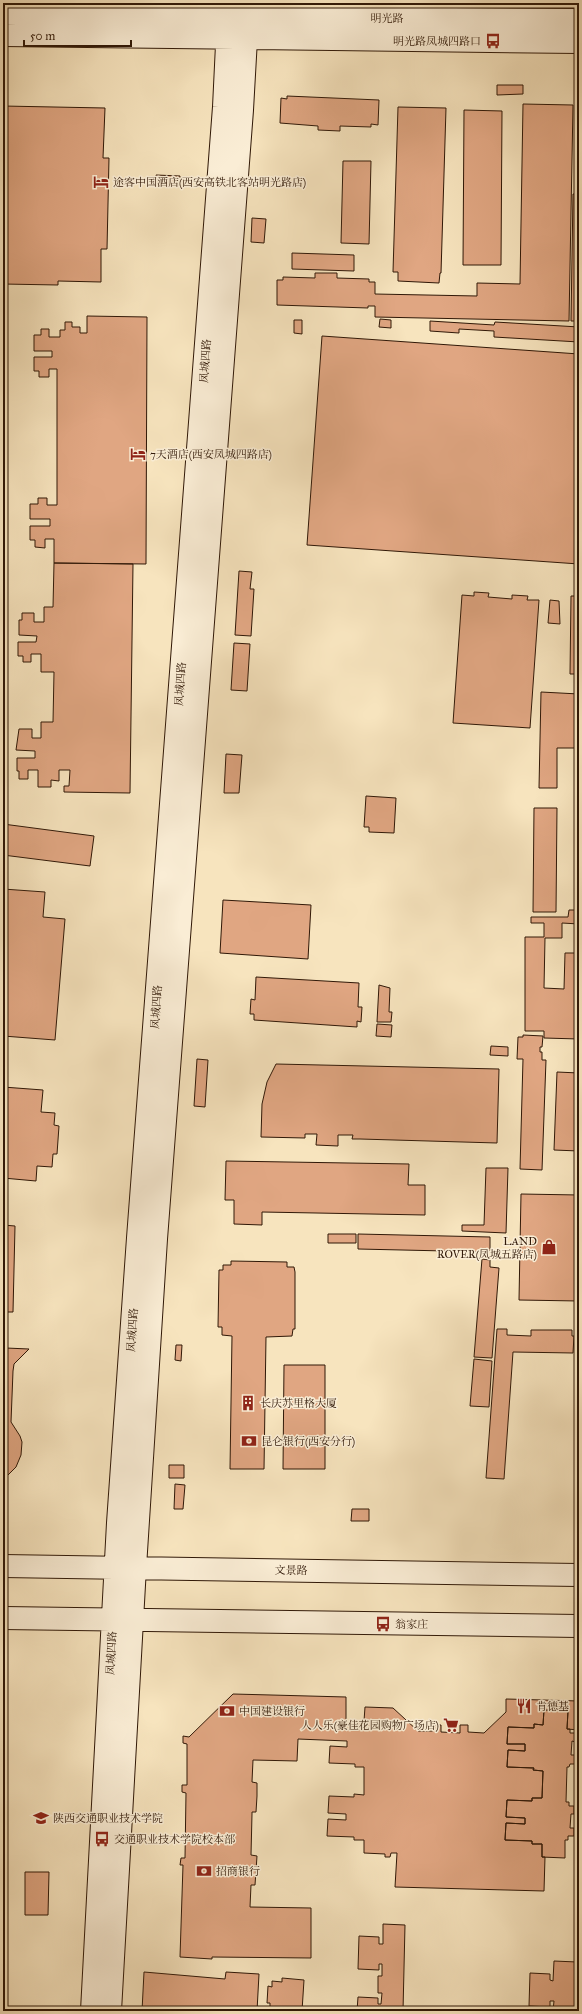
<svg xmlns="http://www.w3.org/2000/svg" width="582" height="2014" viewBox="0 0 582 2014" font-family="'IM FELL Great Primer','Noto Serif SC',serif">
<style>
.building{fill:#e0a682;stroke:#301807}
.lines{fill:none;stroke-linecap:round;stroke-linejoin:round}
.secondary-casing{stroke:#301807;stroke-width:24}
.secondary{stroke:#faedd5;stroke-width:22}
.labels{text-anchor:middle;stroke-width:3;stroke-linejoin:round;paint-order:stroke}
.street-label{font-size:11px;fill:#301807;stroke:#faedd5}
.poi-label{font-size:11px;fill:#301807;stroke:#faedd5;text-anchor:start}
</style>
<rect width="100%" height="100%" fill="#f7e4be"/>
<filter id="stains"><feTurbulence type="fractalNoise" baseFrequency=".005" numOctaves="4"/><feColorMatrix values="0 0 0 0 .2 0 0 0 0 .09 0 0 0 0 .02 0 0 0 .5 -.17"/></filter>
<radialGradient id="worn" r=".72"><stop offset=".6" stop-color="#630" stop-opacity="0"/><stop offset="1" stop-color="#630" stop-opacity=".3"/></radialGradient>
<path class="building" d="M497 85H523V94L497 95Z
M287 96 379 100 378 125 371 124V127L340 126V131L318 130V126L280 123 281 98 287 99Z
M523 104 573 105 569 321 375 317V306H368V308L277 305V280H283V277L315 278V273H337V278L369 279V282H375V294L477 296V283L520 284Z
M3 106 105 108 103 158H109L107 249H101V282L58 281V285L3 284Z
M398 107 446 108 441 273H440L439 283 398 281V272H393Z
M464 110 502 111 501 265H463Z
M343 161H371L369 244 341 243Z
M156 175 180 176 179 185 155 184Z
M573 194H579V321H571Z
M252 218 266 219 264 243 251 242Z
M292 253 354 255V271L292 269Z
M87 316 147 317 146 564 54 563V539H45V548L35 547V540H30V526H50V519H30V504H38V498H47V505H57V369H49V377H39V371H34V357H52V351H34V335H41V329H49V337H60V330H65V322H72V327H80V333H87Z
M380 319 391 320V328L379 327Z
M294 320H302V334L294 333Z
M430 321 494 325 495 322 579 327V342L494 337V331L459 329V333L430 331Z
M322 336 579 354V564L307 545Z
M54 563 133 564 130 793 64 792V786H69L70 770H59V781L51 780V787H38V770H28V779H19V771H17V758H35V751L16 750 19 729H32V738H41V722H53L54 672H41V654H31V662H23V656H18V642H36L37 636 19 635V620H22V613H34V622H44V607H53Z
M239 571 252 572 250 589H254L251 636 235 635Z
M474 592 489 593 488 597 512 599V595L528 596 527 600H539L530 728 453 723 462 595 474 596Z
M571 596H579V674H570Z
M550 600 559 601 560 624 548 623Z
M234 643 250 644 247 691 231 690Z
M541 692 579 694V772H577L578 748H557V788H539Z
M226 754 242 755 239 793H224Z
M366 796 396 798 394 833 369 832V827H364Z
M534 808H557L556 912H533Z
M3 824 94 836 90 866 3 855Z
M3 889 45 892 43 917 65 919 55 1040 3 1036Z
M223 900 311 905 308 959 220 953Z
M569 910H579V924L562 923V938H545L544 988 564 989 565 953H579V1039L544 1038V1031H525V937H544V923H531V917H568Z
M256 977 359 983 358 1007H362L361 1022 357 1021V1027L254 1020V1014H250L251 999 255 1000Z
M379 985 390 988 389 1012H392L391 1022H377Z
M377 1024 392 1025 391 1037 376 1036Z
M523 1035 543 1036 542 1047H540V1052H542V1060H546L542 1170 520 1169 523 1059H517L518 1037H523Z
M491 1046 508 1047V1056L490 1055Z
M197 1059 208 1060 205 1107 194 1106Z
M276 1064 499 1069 497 1143 360 1139H352L353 1135H338V1146L316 1145 317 1134H305V1138L261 1137 262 1104 267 1082Z
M557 1072 579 1073V1151L554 1150Z
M3 1087 43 1090 41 1112 55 1113 54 1125 59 1126 57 1154H53L52 1167 37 1166 36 1181 3 1178Z
M226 1161 409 1164 408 1185H425V1215L262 1212V1225L234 1224V1200H225Z
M486 1168H508L506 1233 462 1231V1225H484Z
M521 1194 579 1195V1301L519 1300Z
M3 1225 15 1226 13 1312H7L6 1348 29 1349 14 1364 13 1371 11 1422 20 1436 22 1442 21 1455 16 1467 3 1480Z
M328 1234H356V1243H328Z
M358 1234 490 1237V1252L358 1249Z
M482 1259 490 1260V1267L499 1268 492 1358 474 1357Z
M231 1261 287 1262V1267H294L295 1272V1329H293L292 1336 266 1337 264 1469H230L232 1336 222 1335V1327H218L219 1270H223V1265H231Z
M497 1329H507V1335L531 1336V1330H572V1336H574L573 1353 513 1352 504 1479 486 1478Z
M176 1345H182L181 1361 175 1360Z
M474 1359 492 1361 489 1407 470 1406Z
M284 1365H325V1469H283Z
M169 1465H184V1478H169Z
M175 1484 185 1485 183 1509H174Z
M352 1509H369V1521H351Z
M233 1694 346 1697V1724H350V1721H364L365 1707 393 1708 418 1731H433L434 1725H441V1732L460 1733V1725H468V1732L484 1733 506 1712V1699L579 1701V1730L567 1729 568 1711 544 1710 543 1725 534 1724V1728L508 1727 507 1744H525V1751L508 1750 507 1767 534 1768 533 1770 543 1771 542 1798H532V1801L507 1800 506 1817 525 1818V1824L506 1823 505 1840 532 1841V1844H542V1857H545L544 1891 395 1887 397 1853H391L390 1857H385V1854L364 1853V1840H354V1837L327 1836 328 1819 346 1820V1814L328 1813 329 1796 354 1797V1794L364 1795V1767H355V1764L329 1763 330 1746 347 1747V1741L298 1739 297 1761 253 1760 252 1782 257 1783V1796L256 1812H252V1814L251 1855 257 1856 255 1885H251L250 1907 311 1908V1958L212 1957V1959L180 1957 183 1865H180L181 1858H185L186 1793 182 1792V1785H187V1744L183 1743V1736L189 1737Z
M544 1710 568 1711 567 1729H570V1733H576L575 1742 572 1741 571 1755H575V1764H570L569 1767H567L566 1802H569V1806H574V1814H571L570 1828H574V1836H568V1840H565V1858L542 1857V1844H532V1841L505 1840 506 1823 525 1824V1818L506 1817 507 1800 532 1801V1798H542L543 1771 533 1770 534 1768 507 1767 508 1750 525 1751V1744H507L508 1727 534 1728V1724L543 1725Z
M25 1872H49L48 1915H25Z
M383 1924 405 1925 403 2011H357L358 1997 378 1998V2004H381L382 1993H378V1976H382V1964H379V1970L358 1969 359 1936 379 1937V1944H383Z
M554 1961 577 1962 576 2011H553L554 2001H550V2007L529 2006 530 1973 550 1974V1980L553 1981Z
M144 1972 225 1979 226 1972 259 1974 257 2011H142Z
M282 1978 304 1980 302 2011 270 2010V2003H267L268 1986 272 1987V1981L282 1982Z"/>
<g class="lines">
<g class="secondary-casing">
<path id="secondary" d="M3 13 227 17 579 20
M3 35 579 42
M3 1566 579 1575
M3 1618 579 1626
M92 2011 118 1523 138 1238 224 107 229 3
M110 2011 135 1567 156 1239 242 110 248 3"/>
</g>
<use href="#secondary" class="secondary"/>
</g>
<defs>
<g id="bus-bare" transform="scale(1.2)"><path d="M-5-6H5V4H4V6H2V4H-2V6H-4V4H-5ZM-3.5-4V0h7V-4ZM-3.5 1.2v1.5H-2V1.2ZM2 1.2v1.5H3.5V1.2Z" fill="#8f2418" stroke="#faedd5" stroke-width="2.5" paint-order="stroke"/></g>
<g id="hotel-bare" transform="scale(1.2)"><path d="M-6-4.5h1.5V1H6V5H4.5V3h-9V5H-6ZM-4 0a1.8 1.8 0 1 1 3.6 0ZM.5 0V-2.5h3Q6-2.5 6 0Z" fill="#8f2418" stroke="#faedd5" stroke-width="2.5" paint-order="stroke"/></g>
<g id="shop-bare" transform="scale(1.2)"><path d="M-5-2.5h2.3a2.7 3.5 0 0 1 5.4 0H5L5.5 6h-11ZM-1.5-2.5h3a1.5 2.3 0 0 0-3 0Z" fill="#8f2418" stroke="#faedd5" stroke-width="2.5" paint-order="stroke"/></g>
<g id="building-bare" transform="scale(1.2)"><path d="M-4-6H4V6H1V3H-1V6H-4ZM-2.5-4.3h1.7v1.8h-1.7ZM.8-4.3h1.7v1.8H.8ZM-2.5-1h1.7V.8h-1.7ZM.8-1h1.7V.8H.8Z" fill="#8f2418" stroke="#faedd5" stroke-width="2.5" paint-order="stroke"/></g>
<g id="bank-bare" transform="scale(1.2)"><path d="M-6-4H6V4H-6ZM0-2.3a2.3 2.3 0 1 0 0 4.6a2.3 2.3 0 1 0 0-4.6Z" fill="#8f2418" stroke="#faedd5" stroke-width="2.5" paint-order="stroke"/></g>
<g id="restaurant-bare" transform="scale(1.2)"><path d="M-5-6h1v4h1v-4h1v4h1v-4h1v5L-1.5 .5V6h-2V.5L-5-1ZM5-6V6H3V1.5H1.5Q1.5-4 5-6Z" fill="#8f2418" stroke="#faedd5" stroke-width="2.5" paint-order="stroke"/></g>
<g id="supermarket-bare" transform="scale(1.2)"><path d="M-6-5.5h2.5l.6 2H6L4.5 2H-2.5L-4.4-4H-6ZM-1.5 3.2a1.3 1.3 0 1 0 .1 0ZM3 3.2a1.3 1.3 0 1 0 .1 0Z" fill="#8f2418" stroke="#faedd5" stroke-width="2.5" paint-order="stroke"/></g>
<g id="university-bare" transform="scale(1.2)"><path d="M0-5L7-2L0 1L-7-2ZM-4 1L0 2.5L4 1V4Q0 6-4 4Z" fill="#8f2418" stroke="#faedd5" stroke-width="2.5" paint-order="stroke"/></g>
</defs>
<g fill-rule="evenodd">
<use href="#bus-bare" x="493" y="41"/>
<use href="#hotel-bare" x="101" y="182"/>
<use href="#hotel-bare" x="138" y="454"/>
<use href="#shop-bare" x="549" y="1247"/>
<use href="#building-bare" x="248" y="1403"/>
<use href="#bank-bare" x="249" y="1441"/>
<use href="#bus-bare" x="383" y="1624"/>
<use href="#restaurant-bare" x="524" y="1706"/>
<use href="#bank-bare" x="227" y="1711"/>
<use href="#supermarket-bare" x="451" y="1725"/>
<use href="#university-bare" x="41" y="1818"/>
<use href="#bus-bare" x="102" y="1839"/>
<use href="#bank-bare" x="204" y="1871"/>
</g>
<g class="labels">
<g class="street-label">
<text x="387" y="22">明光路</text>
<text transform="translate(205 361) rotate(-86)" y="4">凤城四路</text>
<text transform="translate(180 684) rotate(-86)" y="4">凤城四路</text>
<text transform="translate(156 1007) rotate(-86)" y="4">凤城四路</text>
<text transform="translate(132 1330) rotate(-86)" y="4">凤城四路</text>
<text transform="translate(291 1570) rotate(1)" y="4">文景路</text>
<text transform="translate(111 1653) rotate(-87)" y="4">凤城四路</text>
</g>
<g class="poi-label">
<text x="481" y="45" text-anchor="end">明光路凤城四路口</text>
<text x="113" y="186">途客中国酒店(西安高铁北客站明光路店)</text>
<text x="150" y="458">7天酒店(西安凤城四路店)</text>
<text x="537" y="1245" text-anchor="end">LAND<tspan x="537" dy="13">ROVER(凤城五路店)</tspan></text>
<text x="260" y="1407">长庆苏里格大厦</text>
<text x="261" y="1445">昆仑银行(西安分行)</text>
<text x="395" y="1628">翁家庄</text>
<text x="536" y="1710">肯德基</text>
<text x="239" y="1715">中国建设银行</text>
<text x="439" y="1729" text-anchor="end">人人乐(豪佳花园购物广场店)</text>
<text x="53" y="1822">陕西交通职业技术学院</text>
<text x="114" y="1843">交通职业技术学院校本部</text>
<text x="216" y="1875">招商银行</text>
</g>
</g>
<rect width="582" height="2014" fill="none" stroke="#f7e4be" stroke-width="16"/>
<rect x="4" y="4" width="574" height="2006" fill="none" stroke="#301807" stroke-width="2"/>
<rect x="8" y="8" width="566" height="1998" fill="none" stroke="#301807"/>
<path d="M24 40v6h107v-6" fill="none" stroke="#301807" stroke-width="2"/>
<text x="30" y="40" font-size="12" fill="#301807" stroke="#faedd5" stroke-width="3" paint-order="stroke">50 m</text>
<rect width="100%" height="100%" filter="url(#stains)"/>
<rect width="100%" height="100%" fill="url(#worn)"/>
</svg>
